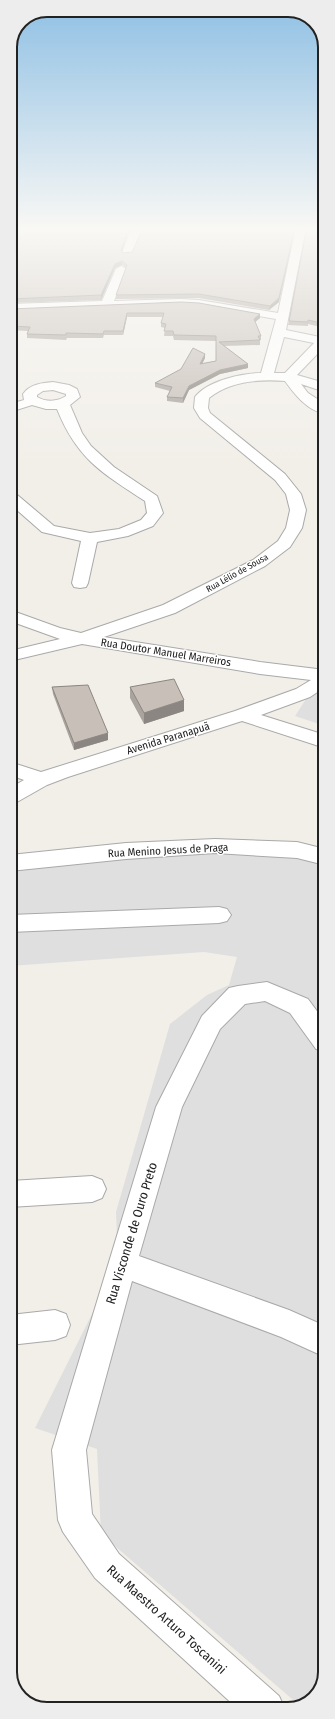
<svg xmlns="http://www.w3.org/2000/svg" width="335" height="1719" viewBox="0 0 335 1719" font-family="'Fira Sans Condensed',sans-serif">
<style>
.residential{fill:#e0dfdf}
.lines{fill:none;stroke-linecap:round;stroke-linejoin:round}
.minor-casing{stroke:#a9a9a9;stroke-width:2}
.minor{fill:#fff;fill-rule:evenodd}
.wall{fill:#aba49e}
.shaded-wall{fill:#8b8681}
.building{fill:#c7bfb8;stroke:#8b8681}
.labels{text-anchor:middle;stroke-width:3;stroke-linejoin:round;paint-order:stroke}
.far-street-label{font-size:9px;fill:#222;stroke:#fff}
.street-label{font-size:11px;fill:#222;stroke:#fff}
.near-street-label{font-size:13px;fill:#222;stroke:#fff}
.rim{fill:none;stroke:#222;stroke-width:2}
</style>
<rect width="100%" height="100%" fill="#f2efe9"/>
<path class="residential" d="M325 691V726L295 716 308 696Z
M261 851 325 861V1672L316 1696 299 1705 101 1534 97 1449 35 1428 118 1262 116 1212 170 1024 207 995 229 985 237 957 204 952 10 966V869L167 853Z"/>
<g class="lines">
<g class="minor-casing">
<path id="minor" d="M135 227H145L139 235 131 255H123L122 253 129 235Z
M296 227H306L286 330 320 337 325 335V346L297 375 325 383V392L301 384 308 393 325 404V414C307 410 295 395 285 381 259 379 230 381 209 398L208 408 210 413 285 474 301 494 306 510 302 528 290 547 265 566 175 613 104 637 260 662 325 670V687L310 697 261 715 325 735V748L242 721 68 777 47 785 17 802 10 804V788L24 780 10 775V762L41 772 235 711 296 689 311 680 260 674 82 644 10 661V651L60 639 10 621V610L60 628 81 633 163 605 253 560 278 541 286 528 290 510 286 494 275 480 200 418 194 408 195 397C207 381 242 373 261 373L276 319 199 306 181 305 10 312V304L102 301 116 269 121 266 126 269 114 301 181 299 199 300 278 313ZM284 337 314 343 285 373H274Z
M53 382 69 385 77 389 80 397 70 405 82 433 91 446 114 467 157 496 163 513 153 526 128 536 97 542 88 583 86 587 80 588 74 587 72 583 81 541 42 532 10 504V491L15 493 54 526 90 533 119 529 141 520 147 513 145 501C102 473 77 459 57 409H46L32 405 10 412V404L24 400 23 394C30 384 42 383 53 382ZM53 390 66 394V396C57 402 46 402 37 397V395L43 391Z
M215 839 297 842 325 849V865L297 858 215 853 126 859 10 871V855L126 843Z
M219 907 227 909 231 915 227 921 219 923 10 932V915Z
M267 982 308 999 325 1022V1052L316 1049 290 1013 265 1001 245 1004 220 1029 182 1107 139 1256 289 1310 325 1326V1357L281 1337 132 1281 86 1450 92 1514 119 1554 279 1696 285 1709H238L95 1578 63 1532 58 1520 52 1450 156 1107 202 1016 229 988 238 986Z
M92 1176 102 1180 106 1189 102 1198 92 1202 10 1207V1181Z
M55 1310 66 1314 70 1325 66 1336 55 1340 10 1345V1315Z"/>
</g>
<use href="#minor" class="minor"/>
</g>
<path class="wall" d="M10 227H134L128 234 122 251 123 253 279 302 269 310 199 298 116 299V295L126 268 122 265 115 268 101 300 10 303Z
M325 227V328L308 324V326L288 325 289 321Z
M10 309 260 314V318L255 322 261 336V340H260V345L224 346 248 364V368L220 374 189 390 183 403 167 401V397L170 391 155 387V383L181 369 205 354V358L202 364 216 361V341L174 340 173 336H164L165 328 161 327V323L163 317H127L123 335H104L103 338H67L66 340 27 338V334L28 331 10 330Z
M52 687 108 740 74 750 53 694Z
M130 687 184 711 144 724 130 698Z"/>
<path class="shaded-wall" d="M131 227H134L128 234 121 254V250L128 231Z
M295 227H296L279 302 269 310 270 306Z
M122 261V265L115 268 101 300V295L115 264Z
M127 313V317L123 335V331Z
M260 314V318L254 323V319Z
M205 354V358L200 368V364Z
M248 364V368L220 374 189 390 183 403V398L189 386 220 370Z
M184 700V711L144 724V713Z
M108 733V740L74 750V743Z"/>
<path class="building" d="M10 227H131L128 231 121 250 123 253 132 252 144 227H295L279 298 270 306 199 294 116 295 127 265 122 261 115 264 101 295 10 299Z
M307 227H325V324L308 320V322L289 321Z
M181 302 199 303 260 314 254 319 261 336H258L260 340 219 342 248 364 220 370 189 386 183 398 167 397 172 387 155 383 181 369 193 348 205 354 200 364 216 361V336L174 335 173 331H164L166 324 161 323 164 313H127L123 331H104L103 334 66 333V335L27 334 30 327 10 326V309Z
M174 679 184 700 144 713 130 687Z
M88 685 108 733 74 743 52 687Z"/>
<linearGradient id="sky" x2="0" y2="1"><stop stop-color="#8fc0e4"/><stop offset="0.49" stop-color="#f9f8f5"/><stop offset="1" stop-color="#f9f8f5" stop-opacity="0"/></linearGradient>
<rect width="335" height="468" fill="url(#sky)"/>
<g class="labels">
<g class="far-street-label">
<text transform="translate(237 573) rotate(-29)" y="3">Rua Lélio de Sousa</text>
</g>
<g class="street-label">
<text transform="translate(166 652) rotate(9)" y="4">Rua Doutor Manuel Marreiros</text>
<text transform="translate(168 738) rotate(-17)" y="4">Avenida Paranapuã</text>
<text transform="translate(168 850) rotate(-3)" y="4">Rua Menino Jesus de Praga</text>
</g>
<g class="near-street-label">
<text transform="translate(131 1233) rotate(-73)" y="5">Rua Visconde de Ouro Preto</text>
<text transform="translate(167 1619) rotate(42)" y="5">Rua Maestro Arturo Toscanini</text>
</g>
</g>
<path d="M0 0H335V1719H0ZM47 17H288A30 30 0 0 1 318 47V1672A30 30 0 0 1 288 1702H47A30 30 0 0 1 17 1672V47A30 30 0 0 1 47 17Z" fill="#ededed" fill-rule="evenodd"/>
<path class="rim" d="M47 17H288A30 30 0 0 1 318 47V1672A30 30 0 0 1 288 1702H47A30 30 0 0 1 17 1672V47A30 30 0 0 1 47 17Z"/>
</svg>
